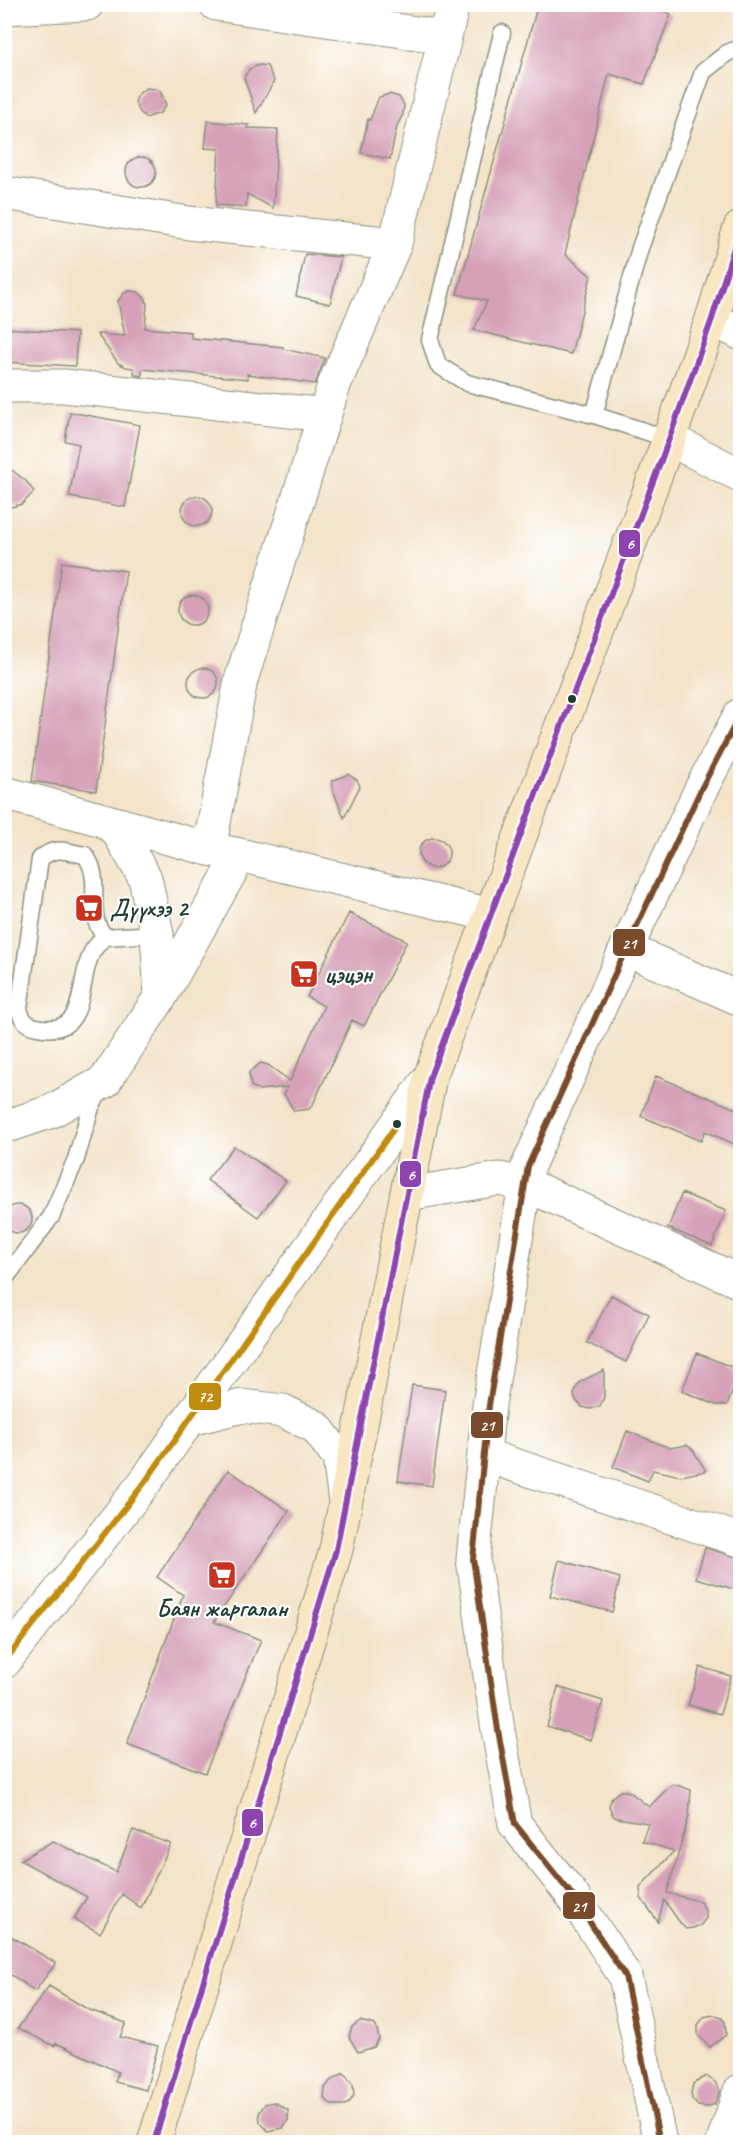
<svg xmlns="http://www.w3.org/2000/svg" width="745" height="2147" viewBox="0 0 745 2147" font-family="Caveat,sans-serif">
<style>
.building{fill:#d5a0b8}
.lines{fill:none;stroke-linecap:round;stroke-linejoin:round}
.service-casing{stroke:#89907e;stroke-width:19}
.minor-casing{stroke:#89907e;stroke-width:35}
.tertiary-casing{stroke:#89907e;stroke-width:35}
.secondary-casing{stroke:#89907e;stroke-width:35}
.service{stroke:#fff;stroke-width:16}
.minor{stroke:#fff;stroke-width:33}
.tertiary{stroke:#fff;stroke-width:33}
.secondary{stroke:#f9e7c3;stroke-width:33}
.bus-1-casing{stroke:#fff;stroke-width:10}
.bus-2-casing{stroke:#fff;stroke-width:10}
.bus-3-casing{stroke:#fff;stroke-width:10}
.bus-1{stroke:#8e44ad;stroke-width:6}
.bus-2{stroke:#c18c0d;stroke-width:6}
.bus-3{stroke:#7a4b2a;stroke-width:6}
.bus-dot{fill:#1f3d34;stroke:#fff;stroke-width:2}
.labels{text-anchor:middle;stroke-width:4.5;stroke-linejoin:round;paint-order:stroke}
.poi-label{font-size:24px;font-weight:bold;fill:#1f3d34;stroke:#fff;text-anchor:start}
.line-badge{stroke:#fff;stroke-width:2}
.badge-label{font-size:16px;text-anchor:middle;font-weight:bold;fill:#fff}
</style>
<rect width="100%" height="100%" fill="#fff"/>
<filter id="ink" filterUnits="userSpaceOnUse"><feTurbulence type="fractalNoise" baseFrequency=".0167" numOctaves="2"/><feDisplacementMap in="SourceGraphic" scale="12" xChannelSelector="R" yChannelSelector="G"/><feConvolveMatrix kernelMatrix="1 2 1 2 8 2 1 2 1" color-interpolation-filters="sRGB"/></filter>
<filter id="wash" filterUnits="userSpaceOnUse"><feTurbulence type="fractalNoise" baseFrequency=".008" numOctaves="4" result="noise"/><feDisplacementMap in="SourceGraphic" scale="24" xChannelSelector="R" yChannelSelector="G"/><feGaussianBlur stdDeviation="1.35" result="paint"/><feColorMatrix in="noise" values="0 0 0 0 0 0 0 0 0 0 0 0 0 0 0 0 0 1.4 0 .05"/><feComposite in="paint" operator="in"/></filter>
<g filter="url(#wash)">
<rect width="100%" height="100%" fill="#f3e3c8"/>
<g id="blocks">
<path class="building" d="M538 4H641L671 14 644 84 609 74 565 254 591 276 571 354 474 330 487 301 457 294Z
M259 65 267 66 274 81 256 113 244 78 249 69Z
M146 88 156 89 160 91 166 105 160 113 146 118 140 112 135 103 138 94Z
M389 94 399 97 404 105 403 114 397 126 390 159 361 153 368 119 370 120 379 97Z
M208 121 249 125 247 128 278 129 273 208 247 194 246 207 216 205 219 149 205 148Z
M126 172a15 15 0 1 1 30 0a15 15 0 1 1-30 0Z
M305 254 341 257 330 304 296 296Z
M129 291 138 292 146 299 147 304 145 328 191 332V338L283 347V349L325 358 315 384 247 374 248 379 142 369V376L135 375 133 368 126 367 118 363 97 334 125 336 118 301 124 293Z
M4 328 77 333 75 366 4 362Z
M70 412 140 425 125 507 69 497 79 444 65 441Z
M4 464 26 481 34 492 22 504 4 509Z
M182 511a15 15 0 1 1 30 0a15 15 0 1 1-30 0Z
M62 562 126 571 96 791 32 781Z
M178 610a15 15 0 1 1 30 0a15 15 0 1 1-30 0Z
M188 683a15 15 0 1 1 30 0a15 15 0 1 1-30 0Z
M348 774 357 780 360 786 344 818 333 790 332 781Z
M419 853a15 15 0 1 1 30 0a15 15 0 1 1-30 0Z
M349 913 407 941 364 1026 352 1020 313 1104 309 1109 294 1111 284 1094 288 1087 259 1090 251 1086 249 1072 261 1063 268 1065 290 1081 324 1006 307 997Z
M656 1076 741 1111V1147L705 1131 701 1141 641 1116Z
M234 1146 286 1181 258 1217 207 1180Z
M682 1193 726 1211 712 1246 668 1228Z
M4 1219a14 14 0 1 1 28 0a14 14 0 1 1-28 0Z
M611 1295 649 1314 626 1362 587 1343Z
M697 1353 741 1371 727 1405H716L682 1391Z
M604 1370V1397L600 1406 591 1409 582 1407 576 1400 574 1395 577 1386 580 1382Z
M412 1385 445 1390 432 1486 398 1481Z
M627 1431 670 1448 687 1445 693 1450 706 1471 681 1476 653 1470 648 1481 613 1467Z
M228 1470 289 1511 214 1622 261 1640 205 1773 127 1744 183 1595 157 1577Z
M705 1548 741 1558V1591L696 1578Z
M559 1560 620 1578 612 1612 550 1596Z
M700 1667 731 1676 720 1714 688 1705Z
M558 1687 603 1701 591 1740 547 1726Z
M672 1785H677L691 1790 689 1816 667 1893 698 1901 702 1904 706 1913V1918L701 1925 693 1928 686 1929 681 1924 664 1900 658 1922 641 1898 640 1888 643 1884 674 1851 642 1841 648 1823 617 1818 613 1816 609 1806 612 1797 620 1791H625L630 1792 649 1807 668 1788Z
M133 1830 171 1844 141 1908 122 1894 100 1933 74 1919 87 1897 20 1860 53 1841 116 1872Z
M4 1932 56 1963 35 1991 4 1970Z
M49 1986 87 2009 126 2023 120 2037 158 2046 146 2090 115 2082 118 2072 56 2043 54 2046 18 2028Z
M713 2015 722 2018 725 2022 726 2035 710 2047 698 2035V2025L704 2017Z
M360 2021 375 2025 377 2029 379 2039 374 2047 358 2052 349 2037 352 2027Z
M344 2073 353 2085 354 2095 349 2103 345 2105H332L324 2098 325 2088 331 2080Z
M706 2076 715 2082 720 2091 715 2104 707 2107 698 2106 692 2099 691 2094 693 2084Z
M274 2102 288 2110V2120L283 2128 268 2131 260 2122 259 2113 265 2104Z"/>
</g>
</g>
<g filter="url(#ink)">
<use href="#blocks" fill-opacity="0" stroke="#89907e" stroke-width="1.5"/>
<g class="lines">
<g class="service-casing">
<path id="service" d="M502 33 430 340 438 365 467 383 594 415
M669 439 594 415 640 248 703 72 727 53 740 48
M104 937C102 932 97 926 96 920 91 898 100 874 85 855 67 852 55 845 40 859L19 1009C22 1020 26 1025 37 1027 90 1038 76 983 92 952 95 946 101 942 104 937L157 934
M4 1280 51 1217 76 1159 91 1107 101 1089"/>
</g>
<g class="minor-casing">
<path id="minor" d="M216 4 444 37
M4 8 87 4
M4 193 189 223 395 244
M712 319 740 333
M4 386H64L325 415
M669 439 740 475
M4 793 209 849
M103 820 117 830 145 878 157 934 161 996
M240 855 209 849 241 680 334 385 395 244 453 4
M626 949 740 999
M4 1125 14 1124 52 1111 105 1081 161 996 240 855 491 915
M407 1194 499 1179 525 1184 740 1282
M484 1455 740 1540
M660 2142 625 1976 572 1895 515 1824 498 1730 473 1559 489 1405 528 1166 626 949 701 789 740 715
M723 2142 740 2091"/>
</g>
<g class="tertiary-casing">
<path id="tertiary" d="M190 1419 242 1406 283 1411 316 1427 339 1458 345 1501
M4 1662 145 1482 430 1077"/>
</g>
<g class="secondary-casing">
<path id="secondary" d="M154 2142 336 1550 430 1077 669 439 712 319 740 228"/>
</g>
<use href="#service" class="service"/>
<use href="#minor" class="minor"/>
<use href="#tertiary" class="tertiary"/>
<use href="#secondary" class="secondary"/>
<g class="bus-1-casing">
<path id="bus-1" d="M154 2142 336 1550 430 1077 669 439 712 319 740 228"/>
</g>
<g class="bus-2-casing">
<path id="bus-2" d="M4 1662 145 1482 397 1124"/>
</g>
<g class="bus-3-casing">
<path id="bus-3" d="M660 2142 625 1976 572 1895 515 1824 498 1730 473 1559 489 1405 528 1166 626 949 701 789 740 715"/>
</g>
<use href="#bus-1" class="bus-1"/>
<use href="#bus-2" class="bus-2"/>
<use href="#bus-3" class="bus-3"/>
</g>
</g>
<defs>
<g id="supermarket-square" transform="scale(1.5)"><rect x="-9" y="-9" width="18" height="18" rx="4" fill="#c8321e" stroke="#fff"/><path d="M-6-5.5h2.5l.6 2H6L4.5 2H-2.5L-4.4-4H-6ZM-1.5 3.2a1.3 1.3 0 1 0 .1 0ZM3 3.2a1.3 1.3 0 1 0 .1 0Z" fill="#fff"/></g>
</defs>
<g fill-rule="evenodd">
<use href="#supermarket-square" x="89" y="908"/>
<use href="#supermarket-square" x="304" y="974"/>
<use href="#supermarket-square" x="222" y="1575"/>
</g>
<g class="bus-dot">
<circle cx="572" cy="699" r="5"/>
<circle cx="397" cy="1124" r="5"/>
</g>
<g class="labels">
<g class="poi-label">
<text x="110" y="916">Дүүхээ 2</text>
<text x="325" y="982">цэцэн</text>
<text x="222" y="1616" text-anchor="middle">Баян жаргалан</text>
</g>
</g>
<g class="line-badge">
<rect x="618" y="529" width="23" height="29" rx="6" fill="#8e44ad"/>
<rect x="612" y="928" width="34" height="29" rx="6" fill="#7a4b2a"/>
<rect x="399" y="1160" width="23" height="28" rx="6" fill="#8e44ad"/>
<rect x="188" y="1382" width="34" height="29" rx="6" fill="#c18c0d"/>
<rect x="470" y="1411" width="34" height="28" rx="6" fill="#7a4b2a"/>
<rect x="241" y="1808" width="23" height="29" rx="6" fill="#8e44ad"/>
<rect x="562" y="1891" width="34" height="29" rx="6" fill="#7a4b2a"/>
</g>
<g class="badge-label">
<text x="630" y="549">6</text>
<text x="629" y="949">21</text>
<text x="411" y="1180">6</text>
<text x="205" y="1402">72</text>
<text x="487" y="1431">21</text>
<text x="252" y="1828">6</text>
<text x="579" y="1912">21</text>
</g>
<rect width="745" height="2147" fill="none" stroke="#fff" stroke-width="24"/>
</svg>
